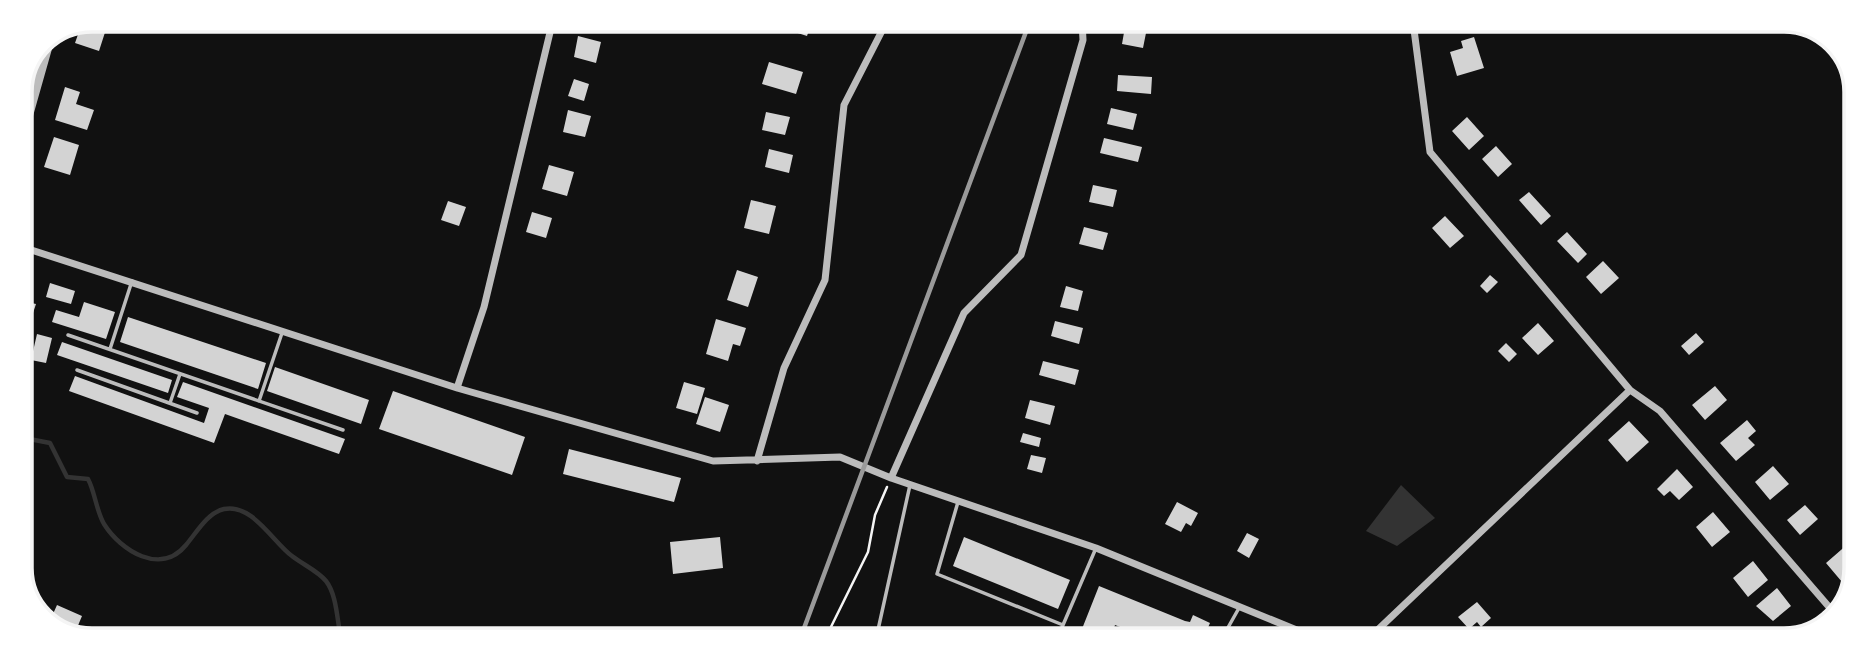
<svg xmlns="http://www.w3.org/2000/svg" width="1876" height="660" viewBox="0 0 1876 660" font-family="Raleway,sans-serif">
<style>
.water{fill:#333}
.lines{fill:none;stroke-linecap:round;stroke-linejoin:round}
.stream{stroke:#333;stroke-width:4.5}
.building{fill:#d3d3d3}
.path{stroke:#f5f5f5;stroke-width:2.5}
.service{stroke:#bcbcbc;stroke-width:3.5}
.minor{stroke:#bcbcbc;stroke-width:7}
.tertiary{stroke:#bcbcbc;stroke-width:9}
.rail{stroke:#9a9a9a;stroke-width:4.5}
.rim{fill:none;stroke:#f5f5f5;stroke-width:3.5}
</style>
<rect width="100%" height="100%" fill="#111"/>
<path class="water" d="M1401 485 1435 518 1397 546 1366 531Z"/>
<g class="lines">
<path class="stream" d="M19 437 50 443 67 477 88 479C95 492 96 510 104 524 121 551 161 576 186 545 197 532 207 513 224 509 252 503 273 542 292 556 302 564 318 571 326 581 337 595 337 621 341 638"/>
</g>
<path class="building" d="M91 19 109 20 99 51 75 43 82 23Z
M588 20H610L608 31 587 26Z
M781 21H812L807 36 779 27Z
M1126 21 1143 23 1141 32 1146 33 1143 48 1122 44Z
M578 36 601 42 596 63 574 57Z
M1474 37 1484 68 1457 76 1450 52 1463 48 1461 41Z
M769 62 803 72 796 94 762 84Z
M1118 75 1152 77 1151 94 1117 91Z
M574 79 589 84 584 101 568 96Z
M65 87 80 92 76 104 94 110 87 130 55 120Z
M1111 108 1137 114 1133 130 1107 124Z
M568 110 591 116 585 137 563 132Z
M766 112 790 117 785 135 762 130Z
M1467 117 1484 136 1469 150 1452 131Z
M54 137 79 145 70 175 44 167Z
M1104 138 1142 147 1138 162 1100 153Z
M1496 146 1512 164 1498 177 1482 159Z
M769 149 793 155 789 173 765 167Z
M549 165 574 172 567 196 542 189Z
M1093 185 1117 190 1113 207 1089 202Z
M1529 192 1551 216 1541 225 1519 200Z
M751 200 776 206 769 234 744 228Z
M448 201 466 207 459 226 441 220Z
M532 212 552 218 546 238 526 232Z
M1445 216 1464 236 1450 248 1432 228Z
M1084 227 1108 233 1103 250 1079 244Z
M1567 232 1587 254 1578 263 1557 241Z
M1603 261 1619 278 1601 294 1586 277Z
M737 270 758 277 748 307 727 300Z
M1490 275 1498 282 1487 293 1480 286Z
M50 283 75 291 71 304 46 297Z
M1066 286 1083 291 1078 311 1060 307Z
M27 302 36 304 33 313 24 311Z
M84 302 115 312 106 339 52 322 56 310 79 317Z
M128 317 266 363 258 389 120 342Z
M716 319 746 328 740 346 733 344 728 361 706 354Z
M1055 321 1083 328 1079 344 1051 336Z
M1538 323 1554 341 1538 355 1522 338Z
M1696 333 1704 342 1689 355 1681 346Z
M37 334 52 338 46 363 31 360Z
M62 342 172 380 168 393 57 355Z
M1506 343 1517 354 1509 362 1498 351Z
M1043 361 1079 370 1075 385 1039 375Z
M275 367 369 400 361 424 267 391Z
M75 376 204 423 209 408 177 397 183 382 345 439 339 454 225 414 214 443 69 391Z
M684 382 705 388 697 414 676 408Z
M1715 386 1727 400 1705 420 1692 405Z
M393 391 525 437 512 475 379 429Z
M705 397 729 405 720 432 696 424Z
M1030 400 1055 406 1050 425 1025 418Z
M1747 420 1756 431 1748 438 1755 445 1736 461 1720 443Z
M1629 421 1649 442 1627 462 1608 440Z
M1023 433 1041 438 1039 447 1020 442Z
M569 449 681 478 674 502 563 474Z
M1031 455 1046 458 1042 473 1027 469Z
M1773 466 1789 484 1770 500 1755 482Z
M1677 469 1693 487 1679 500 1670 491 1664 496 1657 489Z
M1177 502 1198 513 1191 526 1186 523 1181 532 1165 524Z
M1805 505 1818 519 1800 535 1787 520Z
M1713 512 1730 532 1712 547 1696 527Z
M1247 533 1259 539 1249 558 1237 551Z
M720 537 723 568 673 574 670 542Z
M964 537 1070 580 1058 609 953 566Z
M1849 543 1853 548V572L1842 582 1826 563Z
M1753 561 1768 580 1748 597 1733 578Z
M1099 586 1185 621 1190 622 1193 615 1210 623 1203 639H1151L1115 625 1110 639H1078Z
M1777 588 1791 606 1773 621 1756 606Z
M1477 602 1491 618 1481 627 1477 622 1469 629 1458 617Z
M57 605 82 616 74 635 49 623Z"/>
<g class="lines">
<path class="path" d="M825 639 868 552 875 515 887 487"/>
<path class="service" d="M68 335 343 430
M110 349 132 281
M77 370 197 413
M259 401 282 333
M170 403 180 374
M958 502 937 574 1063 625
M876 639 910 485
M1057 639 1096 548
M1221 640 1239 608"/>
<path class="minor" d="M1413 22 1430 152 1630 390 1660 411 1836 615
M19 246 457 388 713 461 840 457 891 478 1096 548 1321 640
M457 388 484 307 553 20
M757 461 784 368 825 280 844 105 887 21
M891 478 964 313 1021 255 1083 40 1082 21
M1367 640 1630 390"/>
<path class="tertiary" d="M19 149 51 36"/>
<path class="rail" d="M800 639 1030 21"/>
</g>
<path d="M0 0H1876V660H0ZM92 32H1784A60 60 0 0 1 1844 92V568A60 60 0 0 1 1784 628H92A60 60 0 0 1 32 568V92A60 60 0 0 1 92 32Z" fill="#fff" fill-rule="evenodd"/>
<path class="rim" d="M92 32H1784A60 60 0 0 1 1844 92V568A60 60 0 0 1 1784 628H92A60 60 0 0 1 32 568V92A60 60 0 0 1 92 32Z"/>
</svg>
